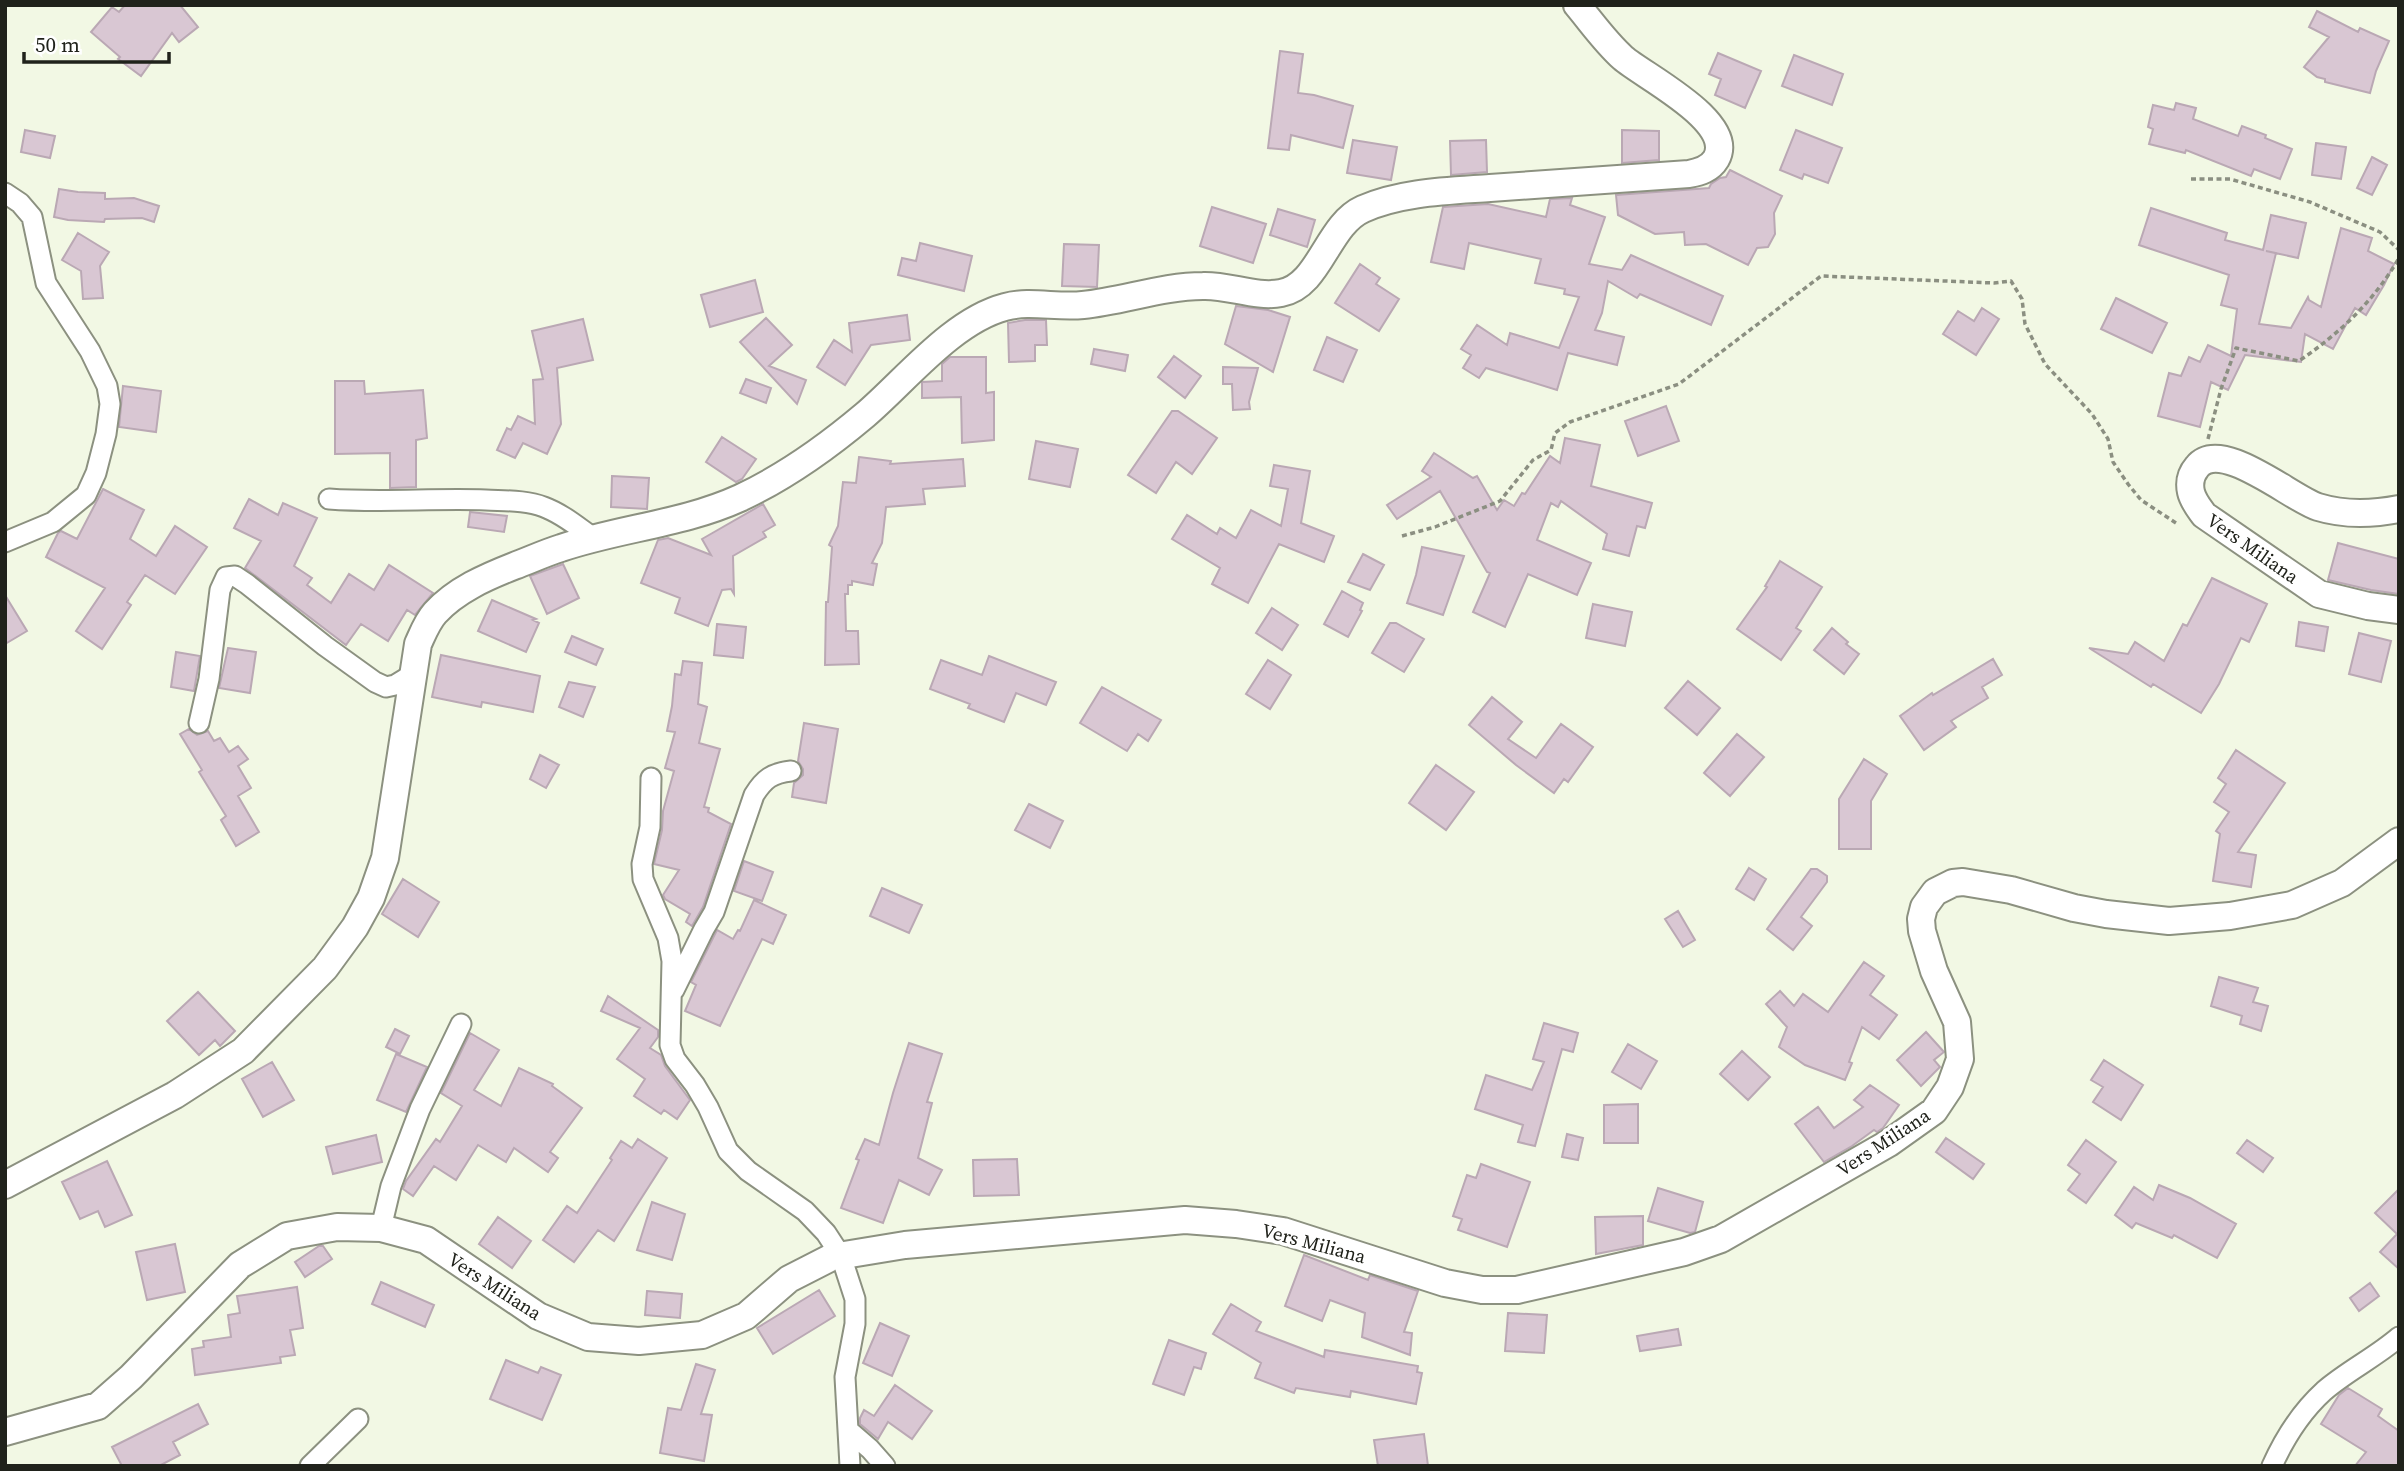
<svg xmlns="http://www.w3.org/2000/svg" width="2404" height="1471" viewBox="0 0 2404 1471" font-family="'Source Serif 4',serif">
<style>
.building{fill:#d9c7d3;stroke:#baa8b4;stroke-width:2}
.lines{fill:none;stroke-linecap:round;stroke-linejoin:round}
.minor-casing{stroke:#8c9180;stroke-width:23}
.secondary-casing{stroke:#8c9180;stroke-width:30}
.path{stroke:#8b8f81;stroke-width:3.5;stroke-dasharray:5 3.5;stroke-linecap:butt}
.minor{stroke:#fff;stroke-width:19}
.secondary{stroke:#fff;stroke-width:26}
.labels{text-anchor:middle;stroke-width:7;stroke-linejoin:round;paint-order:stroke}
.street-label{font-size:19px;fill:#20221b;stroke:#fff}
</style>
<rect width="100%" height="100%" fill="#f2f8e4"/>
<path class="building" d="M125 5H180L198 27 179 42 172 33 141 76 118 59 120 57 91 32 112 7 119 12Z
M2317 11 2358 32 2360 28 2389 41 2376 71 2370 93 2325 82V79L2317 77 2304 67 2329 37 2309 27Z
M1280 51 1303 54 1298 93 1314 95 1353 106 1343 148 1291 135 1289 150 1268 148Z
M1718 53 1761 71 1745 108 1715 95 1721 79 1709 74Z
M1794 55 1843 74 1832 105 1782 86Z
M2176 103 2196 108 2193 119 2238 136 2242 126 2266 135 2265 138 2292 149 2280 179 2254 169 2251 176 2186 150 2185 153 2149 144 2153 129 2148 127 2153 105 2174 110Z
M25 130 55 136 50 158 21 152Z
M1622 130 1659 131V160L1622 163Z
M1796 130 1842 148 1828 183 1804 174 1802 179 1780 170Z
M1353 140 1397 147 1391 180 1347 173Z
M1486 140 1487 172 1451 175 1450 141Z
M2316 143 2346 147 2341 179 2312 175Z
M2372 157 2387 165 2372 195 2357 188Z
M1730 170 1782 196 1774 213 1775 234 1768 247 1757 248 1748 265 1706 244 1685 245 1684 232 1655 234 1618 215 1616 195 1709 188 1711 184 1720 178 1726 177Z
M59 189 78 192 105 193V199L134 198 159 206 154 222 142 218 105 219 104 222 68 220 54 217Z
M1572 198 1570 205 1605 217 1589 264 1622 270 1631 255 1723 296 1711 325 1640 294 1637 298 1608 281 1602 313 1595 330 1624 337 1617 365 1568 353 1557 390 1486 368 1479 378 1463 368 1471 355 1461 349 1477 325 1507 345 1510 333 1559 348 1579 297 1564 294 1565 289 1535 283 1541 259 1469 243 1464 269 1431 262 1443 207 1488 204 1546 217 1550 199Z
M1212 207 1266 224 1253 263 1200 246Z
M2151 208 2227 233 2225 240 2263 250 2271 215 2306 223 2298 258 2266 251 2276 253 2259 324 2291 328 2308 297 2309 300 2321 307 2341 228 2372 238 2368 251 2394 264 2384 285 2366 315 2355 308 2333 349 2305 334 2301 362 2245 355 2228 390 2211 382 2200 427 2158 416 2169 373 2181 376 2189 357 2200 362 2208 345 2231 356 2237 309 2221 305 2229 275 2139 245Z
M1278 209 1315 220 1307 247 1270 235Z
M78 233 109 252 100 266 103 298 83 299 81 271 62 260Z
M920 243 972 256 964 291 898 275 902 258 916 261Z
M1064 244 1099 245 1097 287 1062 286Z
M1360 264 1380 278 1376 284 1399 299 1379 331 1335 303Z
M755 280 763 312 710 327 701 295Z
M2116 298 2167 323 2152 353 2101 329Z
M1236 306 1268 310 1290 317 1273 372 1225 344Z
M1982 308 1999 319 1976 355 1943 334 1958 311 1974 321Z
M907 315 910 340 871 345 845 385 817 367 834 340 852 352 849 323Z
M766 318 792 345 769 366 806 380 797 404 740 342Z
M583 319 593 360 557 368 561 424 547 454 523 443 515 458 497 450 507 428 511 430 518 416 535 424 533 380 543 379 532 331Z
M1025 320H1046L1047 345H1035V361L1009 362 1008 323Z
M1327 337 1357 350 1343 382 1314 370Z
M1094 349 1128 355 1125 371 1091 364Z
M1174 356 1201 376 1185 398 1158 377Z
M950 357H986V393L994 392V440L962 443 961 397 922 398V382L942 381V364Z
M1223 367 1258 368 1249 402 1250 409 1233 410 1232 384H1223Z
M746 379 771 388 766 403 740 393Z
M335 381H364L365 394 423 390 427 438 416 440V487L390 488V453L335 454Z
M123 386 161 391 156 432 119 427Z
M1666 406 1679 441 1638 456 1625 421Z
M1172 411H1178L1217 438 1192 474 1176 462 1156 493 1128 475Z
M722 437 756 459 742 479 736 482 706 462Z
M1565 438 1600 445 1591 486 1652 503 1645 528 1637 526 1629 556 1603 549 1607 534 1561 501 1558 507 1551 503 1537 540 1591 563 1577 595 1528 574 1505 627 1473 612 1490 573 1487 572 1440 491 1397 519 1387 505 1431 477 1422 471 1434 453 1473 478 1477 476 1497 510 1504 500 1514 506 1522 493 1525 494 1550 456 1560 463Z
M1036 441 1078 449 1070 487 1029 479Z
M859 457 891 461 890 464 963 459 965 486 923 489 925 504 886 507 882 543 872 563 877 564 873 585 852 581V585H848V594H845L846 631H858L859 664 825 665 826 602H828L832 547 829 545 838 526 843 482 856 483Z
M1274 465 1310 471 1301 523 1334 536 1324 562 1279 544 1248 603 1212 584 1220 568 1172 539 1187 515 1217 534 1220 528 1236 538 1251 510 1281 526 1288 489 1270 486Z
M612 476 649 478 647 509 611 507Z
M103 489 144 510 130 539 156 556 175 526 207 547 175 594 145 575 127 602 131 605 102 649 76 631 105 588 46 557 58 533 61 531 77 539Z
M249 499 278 515 283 503 317 518 294 566 312 578 307 585 331 603 349 574 374 590 389 565 433 593 415 615 407 610 388 641 361 624 346 645 245 568 261 541 234 528Z
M763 504 775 525 763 532 766 537 733 556 734 594 731 589 722 590 708 626 675 613 680 598 641 583 658 540 668 538 711 555 702 539Z
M470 512 507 516 504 532 468 527Z
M2338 543 2399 559V594L2371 590 2328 580Z
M1422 547 1464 556 1443 615 1407 603 1416 575Z
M1363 554 1384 565 1370 590 1348 582Z
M1780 561 1822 587 1796 628 1801 631 1781 660 1737 629 1767 587 1765 586Z
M563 564 579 598 547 614 530 576Z
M2212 578 2267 604 2249 642 2241 638 2219 684 2201 713 2153 684 2151 687 2089 648 2128 654 2135 642 2164 661 2183 624 2187 626Z
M1342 591 1363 603 1360 610 1362 611 1348 637 1324 624Z
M5 595 27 631 5 644Z
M492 600 536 619 533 620 539 623 526 652 478 631Z
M1593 604 1632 612 1625 646 1586 638Z
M1272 608 1298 625 1282 650 1256 633Z
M2299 622 2328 627 2324 651 2296 646Z
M1390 623H1396L1424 639 1404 672 1372 653Z
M717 624 746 627 743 658 714 655Z
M1832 628 1848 642 1846 644 1859 654 1844 674 1814 650Z
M2359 633 2391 641 2381 682 2349 674Z
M572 636 603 649 596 665 565 652Z
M228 648 256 652 250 693 219 688Z
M176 652 200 656 194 691 171 687Z
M441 655 540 676 533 712 482 702 481 707 432 697Z
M989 656 1056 682 1046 705 1016 693 1004 722 968 708 970 704 930 689 941 660 982 675Z
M1993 659 2002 675 1982 687 1988 698 1951 721 1956 727 1924 750 1900 716 1932 693 1933 695Z
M1268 660 1291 675 1270 709 1246 694Z
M683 661 702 663 698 704 707 707 699 743 720 749 704 807 709 808 708 812 731 824 703 907 692 926 686 922 690 914 665 899 663 895 679 870 654 864 662 830 663 811 674 771 665 768 675 732 667 731 672 706 675 674 681 675Z
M1688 681 1720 708 1697 735 1665 708Z
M569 682 595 687 583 717 559 707Z
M1102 687 1161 720 1148 741 1138 734 1127 751 1080 723Z
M1492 697 1522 722 1508 739 1536 758 1561 724 1593 747 1568 782 1564 779 1554 793 1516 765 1469 725Z
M804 723 838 729 826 803 792 797 794 783 803 775V769L798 761Z
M189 729 197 735 208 731 214 741 220 738 229 752 238 746 248 759 238 766 251 788 238 796 259 832 236 846 221 820 226 816 199 772 202 770 180 734Z
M1737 734 1764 757 1730 796 1704 773Z
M2236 750 2285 783 2238 852 2256 855 2251 887 2213 881 2220 834 2216 831 2229 812 2214 802 2226 784 2218 778Z
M540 755 559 765 546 788 530 779Z
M1864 759 1887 774 1871 801V849H1839V799Z
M1436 765 1474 792 1446 830 1409 803Z
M1029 804 1063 821 1050 848 1015 830Z
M744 861 773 872 762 901 734 891Z
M1749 868 1766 879 1754 900 1736 889Z
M1811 869H1817L1827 876V882L1801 917 1812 926 1793 950 1767 929Z
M403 879 439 902 418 937 382 914Z
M882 888 922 905 909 933 870 916Z
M754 900 786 915 773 944 762 939 720 1026 685 1011 696 985 691 982 717 930 733 939 738 930 740 931Z
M1678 911 1695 940 1683 947 1665 919Z
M1864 962 1884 976 1870 995 1897 1015 1879 1039 1862 1027 1849 1062 1852 1063 1845 1080 1805 1065 1779 1047 1787 1027 1766 1004 1780 991 1794 1006 1803 994 1828 1012Z
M2219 977 2258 988 2253 1002 2268 1006 2261 1031 2240 1024 2242 1016 2211 1006Z
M198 992 235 1031 220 1046 215 1040 199 1055 167 1021Z
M608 996 658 1030V1037L650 1048 661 1055 665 1066 690 1100 677 1119 664 1110 661 1114 634 1096 645 1079 617 1059 640 1028 601 1011Z
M1544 1023 1578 1033 1573 1052 1562 1049 1535 1146 1518 1142 1523 1125 1475 1109 1486 1075 1532 1090 1544 1062 1533 1059Z
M395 1029 409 1036 400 1054 386 1047Z
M1926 1032 1944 1052 1934 1060 1940 1067 1921 1086 1897 1060Z
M470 1033 499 1050 474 1090 501 1106 519 1068 553 1084 552 1086 582 1108 550 1152 558 1158 548 1172 514 1148 506 1162 478 1145 456 1180 434 1166 413 1196 403 1189 406 1181 436 1139 440 1142 462 1106 441 1093Z
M909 1043 942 1054 927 1102 932 1103 918 1158 942 1170 929 1195 899 1180 883 1223 841 1208 859 1160 856 1159 865 1139 879 1145 893 1093Z
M1628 1044 1657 1061 1641 1089 1612 1072Z
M1742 1051 1770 1077 1748 1100 1720 1074Z
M396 1054 427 1067 406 1112 377 1100Z
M2104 1060 2143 1085 2121 1120 2093 1102 2103 1087 2091 1080Z
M272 1062 294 1100 263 1117 242 1079Z
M1870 1085 1899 1105 1883 1128 1877 1132 1874 1130 1852 1146 1824 1162 1795 1124 1818 1107 1834 1128 1863 1107 1854 1100Z
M1638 1104V1143H1604V1105Z
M1567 1134 1583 1138 1578 1160 1562 1157Z
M376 1135 382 1162 333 1174 326 1147Z
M1946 1138 1984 1164 1973 1179 1936 1152Z
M638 1139 667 1158 614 1241 598 1230 574 1262 543 1240 567 1206 577 1213 612 1160 610 1158 621 1141 632 1148Z
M2086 1140 2116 1162 2086 1203 2068 1190 2080 1174 2068 1165Z
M2247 1140 2273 1158 2263 1172 2237 1153Z
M1017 1159 1019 1195 974 1196 973 1160Z
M107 1161 132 1215 105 1227 98 1211 80 1219 62 1182Z
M1481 1164 1530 1182 1507 1247 1458 1230 1462 1219 1453 1216 1467 1175 1476 1178Z
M2159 1185 2190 1198 2236 1224 2217 1258 2174 1235 2172 1238 2136 1223 2132 1228 2115 1215 2134 1187 2153 1200Z
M1658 1188 1703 1202 1695 1232 1690 1233 1648 1221Z
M2399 1189V1269L2380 1252 2397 1234 2375 1213Z
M652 1202 685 1214 672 1260 637 1250Z
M1643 1216V1245L1596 1254 1595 1217Z
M498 1217 531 1241 512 1268 479 1244Z
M175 1244 185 1292 147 1300 136 1252Z
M319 1246H323L332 1259 305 1277 295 1262Z
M1304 1255 1368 1280 1370 1275 1418 1291 1404 1332 1412 1333 1410 1355 1362 1337 1365 1313 1330 1300 1322 1321 1285 1306Z
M381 1282 434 1305 425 1327 372 1304Z
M2370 1283 2379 1296 2359 1311 2350 1298Z
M297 1287 303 1328 290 1330 295 1355 280 1357 281 1363 195 1375 192 1349 204 1347 203 1341 231 1337 228 1315 240 1313 237 1296Z
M819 1290 835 1316 773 1354 757 1328Z
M647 1291 682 1294 680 1318 645 1315Z
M1231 1304 1261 1322 1256 1331 1324 1357 1325 1350 1418 1366 1417 1372 1422 1373 1416 1404 1351 1391 1350 1397 1296 1388 1294 1393 1255 1378 1261 1363 1213 1334Z
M1508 1313 1547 1315 1544 1353 1505 1351Z
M880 1323 909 1336 892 1376 863 1363Z
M1678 1329 1681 1345 1640 1351 1637 1336Z
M1169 1340 1206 1353 1201 1369 1194 1367 1184 1395 1153 1384Z
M506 1360 538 1373 541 1367 561 1375 542 1420 490 1399Z
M696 1364 715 1370 701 1414 712 1415 704 1461 660 1453 668 1408 681 1410Z
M895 1385 932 1411 912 1439 888 1422 878 1439 860 1424V1418L864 1410 874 1416Z
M2348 1388 2382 1409 2378 1416 2399 1431V1466H2355L2366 1452 2321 1424 2339 1395Z
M198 1404 208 1424 173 1442 180 1455 159 1466H122L112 1447Z
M1424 1434 1428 1466H1378L1374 1440Z"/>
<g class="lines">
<g class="minor-casing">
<path id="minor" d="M5 193 20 203 32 217 46 283 90 351 107 386 110 404 106 434 96 473 86 495 53 522 5 542
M329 499C381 503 433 498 486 500 505 501 526 500 544 507 563 514 579 528 595 539
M199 723 209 679 220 590 226 577 235 576 247 584 325 646 375 682 386 687 395 685 413 674
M651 778 650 827 642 864 643 879 668 938 672 961 670 1045 675 1059 695 1085 708 1107 728 1151 748 1171 805 1211 826 1233 841 1256 855 1299V1324L845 1377 850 1466
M674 990 704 929 714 912 754 795C764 779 772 773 791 771
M381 1228 391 1186 420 1109 461 1024
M848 1430 870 1449 885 1466
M310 1466 358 1419
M2272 1466C2285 1437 2301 1412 2324 1391 2347 1371 2376 1357 2399 1337"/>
</g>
<g class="secondary-casing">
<path id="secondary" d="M2399 509C2373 514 2344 515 2318 507 2292 499 2221 437 2197 467 2191 474 2189 483 2191 492 2193 501 2199 508 2204 515L2319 594 2368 606 2399 610
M5 1185 175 1095 243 1051 325 968 355 927 371 898 385 858 418 644C423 633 427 622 435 613 456 590 486 577 514 566 530 560 545 553 561 548 620 528 683 524 740 498 785 477 827 447 865 415 905 381 952 321 1005 307 1030 300 1057 308 1083 305 1123 301 1163 286 1203 286 1229 285 1256 298 1281 293 1320 286 1327 225 1363 209 1401 192 1448 191 1490 188 1556 183 1623 179 1689 174 1700 172 1710 169 1716 159 1737 122 1645 77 1623 58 1606 43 1592 23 1577 5
M5 1432 98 1406 131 1377 240 1265 287 1236 337 1227 381 1228 426 1240 538 1316 588 1337 639 1341 702 1335 746 1316 789 1279 832 1257 905 1245 1185 1220 1236 1224 1283 1231 1445 1283 1482 1290H1517L1684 1252 1721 1239 1889 1143 1934 1111 1950 1087 1960 1059 1957 1022 1934 971 1922 931 1921 919 1924 907 1935 892 1953 883 1963 882 2011 890 2074 908 2106 914 2169 921 2230 916 2292 905 2342 883 2399 841"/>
</g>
<path class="path" d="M2191 179H2230L2310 202 2380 232 2399 250
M2208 439 2221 389 2236 348 2299 361C2340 333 2374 301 2399 258
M1402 536 1435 527 1500 501 1533 460 1551 450 1555 433 1570 422 1679 384 1821 276 1994 283 2011 281 2022 299 2025 324 2045 364 2092 414 2108 439 2113 462 2128 484 2141 500 2176 523"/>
<use href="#minor" class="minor"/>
<use href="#secondary" class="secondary"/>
</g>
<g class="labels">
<g class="street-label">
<text transform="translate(2253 548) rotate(35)" y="7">Vers Miliana</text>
<text transform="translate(1883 1142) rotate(-33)" y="7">Vers Miliana</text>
<text transform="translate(1314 1243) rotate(15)" y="7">Vers Miliana</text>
<text transform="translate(495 1286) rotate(33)" y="7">Vers Miliana</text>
</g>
</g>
<rect width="2404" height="1471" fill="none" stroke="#20221b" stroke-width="14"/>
<path d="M24 52v10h145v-10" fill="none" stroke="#20221b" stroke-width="3.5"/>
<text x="35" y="52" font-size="21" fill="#20221b" stroke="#ffffff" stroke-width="5" paint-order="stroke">50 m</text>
</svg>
